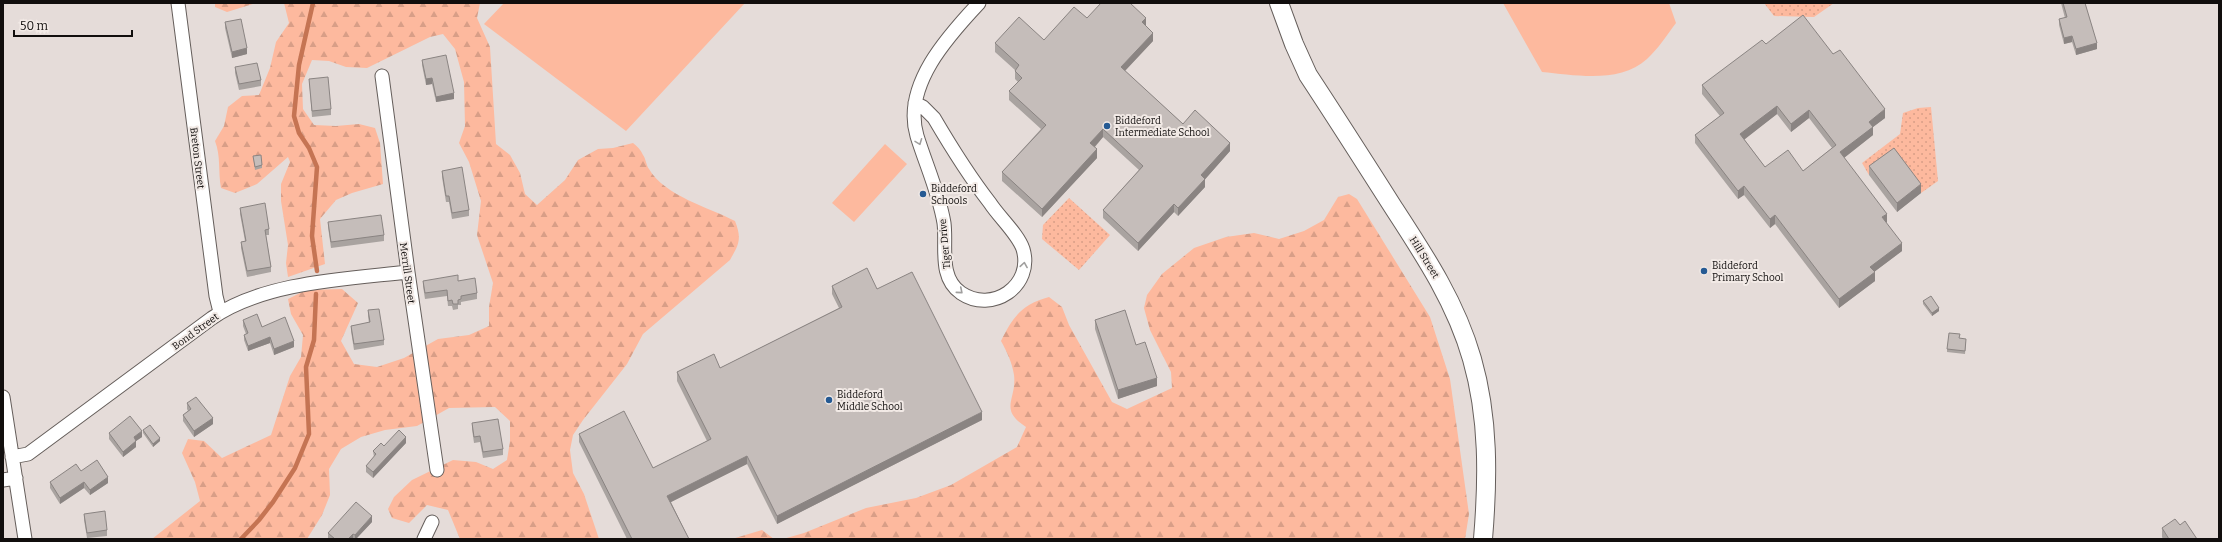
<svg xmlns="http://www.w3.org/2000/svg" width="2222" height="542" viewBox="0 0 2222 542" font-family="Bitter,serif">
<style>
.grass{fill:#fdb99e}
.forest{fill:url(#forest-firs)}
.park{fill:url(#park-dots)}
.lines{fill:none;stroke-linecap:round;stroke-linejoin:round}
.stream{stroke:#c57453;stroke-width:4.5}
.street-casing{stroke:#655e5b;stroke-width:15}
.secondary-casing{stroke:#655e5b;stroke-width:20}
.street{stroke:#fff;stroke-width:13}
.secondary{stroke:#fff;stroke-width:18}
.wall{fill:#a9a3a0;fill-rule:evenodd}
.shaded-wall{fill:#8a8482}
.building{fill:#c5bdba;stroke:#8a8482;fill-rule:evenodd}
.oneway{stroke:#a09f9e}
.poi-dot{fill:#255a93;stroke:#f2eae6;stroke-width:1.5}
.labels{text-anchor:middle;stroke-width:4;stroke-linejoin:round;paint-order:stroke}
.poi-label{font-size:10px;fill:#110e0d;stroke:#f2eae6;text-anchor:start}
.street-label{font-size:10px;fill:#110e0d;stroke:#f2eae6}
</style>
<defs>
<pattern id="forest-firs" width="22" height="20" patternUnits="userSpaceOnUse"><rect width="22" height="20" fill="#fdb99e"/><path d="M5 1l3.5 6h-7zM16 11l3.5 6h-7z" fill="#d89e87"/></pattern>
<pattern id="park-dots" width="8" height="8" patternUnits="userSpaceOnUse"><rect width="8" height="8" fill="#fdb99e"/><path d="M2 2h.1M6 6h.1" fill="none" stroke="#d89e87" stroke-width="1.8" stroke-linecap="round"/></pattern>
</defs>
<rect width="100%" height="100%" fill="#e5dcd9"/>
<path class="grass" d="M504 3H745L626 131 484 24Z
M1503 3H1669L1676 23C1667 35 1658 49 1647 59 1620 84 1575 75 1542 72Z
M885 144 907 164 854 222 832 203Z"/>
<path class="forest" d="M215 3H256L227 12 215 7Z
M284 3H480L477 18 490 47 496 144 510 155 520 173 525 194 537 205 565 180 578 160 598 149 613 148 633 143C637 146 641 150 643 155 646 159 646 165 649 169 665 196 708 207 735 221 742 239 739 244 730 260L643 334 627 364 583 420 573 435 570 450 573 473 584 494 599 539H460L448 510 427 505 409 523 392 518 388 509 394 497 412 480 453 460 476 462 493 469 507 460 510 441V421L495 407 449 408 417 426 385 430 361 437 341 449 329 469 330 495 322 515 307 539H152L200 501 195 482 182 453 188 439 204 441 222 458 271 435 290 376 301 357 303 335 291 314 288 299 306 290 342 289 358 303 341 341 354 364 377 367 404 358 438 339 469 335 489 326V307L493 283 477 235 481 201 469 162 459 143 465 126 464 82 455 49 443 34 430 37 367 68 346 67 329 61 312 60 302 84 303 109 314 125 336 126 359 124 375 128 380 143 383 184 352 193 336 200 320 219 325 264 288 277 286 263 288 245 281 201V184L290 162 288 157 257 184 235 193 221 188C218 172 221 156 215 141L224 126 228 107 242 96 259 95 270 68 276 42 289 23Z
M1349 194 1357 199 1430 317 1450 379 1469 514 1465 539H783L804 533 866 508 916 498 951 485 1017 447 1026 427C998 409 1017 400 1014 375 1012 362 1007 352 1001 341 1013 317 1022 304 1049 297L1062 307 1069 325 1112 402 1127 409 1172 388 1171 372 1150 330 1144 308 1147 295 1162 274 1194 248 1226 237 1254 233 1279 239 1304 231 1324 220 1338 197Z
M762 530 774 539H732Z"/>
<path class="park" d="M1764 3H1834L1814 17 1774 16Z
M1931 107 1938 181 1921 193 1894 156 1869 175 1862 163 1900 134 1903 113 1918 108Z
M1069 198 1110 235 1079 270 1042 239 1043 225Z"/>
<g class="lines">
<path class="stream" d="M313 3 299 65 294 116 299 133 309 148 317 167 312 236 317 271
M241 539 259 520 273 502 295 468 309 434 306 367 314 340 316 294"/>
<g class="street-casing">
<path id="street" d="M178 3 216 296 220 312
M382 76 408 272 437 470
M915 103 923 107 934 118C951 147 969 176 990 203 999 217 1018 234 1023 249 1034 286 992 314 961 293 938 277 947 246 944 223 939 193 926 165 917 136 902 86 948 36 979 3
M3 397 25 539
M12 457 28 454 212 318C264 282 346 279 408 272
M3 480 16 478
M424 539 432 522"/>
</g>
<g class="secondary-casing">
<path id="secondary" d="M1279 3 1294 44 1308 75C1337 119 1365 163 1393 207 1425 256 1456 303 1472 359 1489 418 1488 479 1483 539"/>
</g>
<use href="#street" class="street"/>
<use href="#secondary" class="secondary"/>
</g>
<path class="wall" d="M2061 3H2085L2097 49 2076 55 2072 42 2064 44 2059 25V19L2065 18Z
M1087 18 1146 26 1153 41 1125 71 1183 124 1230 151 1205 179V187L1178 216 1174 212 1138 251 1103 218V210L1139 170 1103 137 1095 147 1097 158 1042 217 1002 181V172L1041 129 1009 100V91L1018 82 1015 79V70L995 52V43L1044 40Z
M225 22 247 54 232 58 225 28Z
M1766 44 1833 54 1885 118 1873 127V135L1844 158 1887 222 1886 223 1902 251 1874 272 1875 281 1839 308 1775 224 1770 228 1744 195 1738 199 1695 143V135L1720 116 1702 94V85ZM1777 114 1791 132 1809 118 1832 148 1803 171 1765 167 1744 139Z
M422 60 454 99 436 102 432 84 426 85 422 65Z
M235 67 261 80V86L239 90 235 73Z
M309 79 331 109V115L312 117Z
M253 156 262 165V168L255 170Z
M1869 166 1921 193 1897 212 1869 175Z
M442 171 469 210V216L452 219 449 202H446L442 177Z
M240 208 269 229V235H266L271 267V272L247 277 241 248V242L245 241 240 214Z
M328 222 384 235V241L331 248 328 227Z
M423 281H458L477 293V299L461 302V305H458V309L453 310 452 306H448L447 296 425 299 423 286Z
M832 286 877 289 982 420 777 524 747 464 671 502 689 539H627L579 442V434L653 468 707 441 677 381V372L720 368 839 308 832 294Z
M1923 301 1939 311 1932 316 1923 304Z
M368 310 384 340V345L354 350 351 331V326L369 323 368 316Z
M243 320 262 327 294 347 274 355 270 343 248 351 244 340V335L246 334 243 326Z
M1095 320 1157 386 1118 399 1095 329Z
M1960 339 1966 342 1965 354 1947 352V349Z
M187 403 213 424 194 437 183 421V415L188 411 187 409Z
M472 423 503 449V455L483 458 480 442 474 443 472 429Z
M143 430 160 441 153 447 143 433Z
M109 433 142 437 136 441V447L123 457 109 439Z
M406 443 373 478 366 472V466L374 457 373 451 384 446Z
M81 471 108 483 90 495 84 488 60 504 50 488V482Z
M84 514 107 530V536L87 538 84 520Z
M372 522 356 539H328V533Z
M2180 525 2197 539H2163L2162 537V528Z"/>
<path class="shaded-wall" d="M1146 18V26L1142 22Z
M1153 33V41L1121 75V67Z
M2072 36V42L2064 44V38Z
M2097 43V49L2076 55V49Z
M247 48V54L232 58V52Z
M432 78V84L426 85V79Z
M454 93V99L436 102V97Z
M1777 106V114L1740 143V134Z
M1885 109V118L1873 127V135L1840 161V152L1869 122Z
M1809 110V118L1791 132V124Z
M1103 129V137L1090 152V143Z
M1230 143V151L1201 184V175Z
M1097 149V158L1042 217V209Z
M1205 179V187L1178 216V208Z
M1921 184V193L1897 212V203Z
M1744 186V195L1738 199V191Z
M1174 204V212L1138 251V243Z
M1887 214V222L1882 226V217Z
M1775 215V224L1770 228V219Z
M1902 243V251L1870 275V267Z
M1875 272V281L1839 308V299Z
M1939 308V311L1932 316V313Z
M270 337V343L248 351V346Z
M294 341V347L274 355V349Z
M1157 378V386L1118 399V390Z
M982 412V420L777 524V516Z
M213 418V424L194 437V431Z
M142 431V437L136 441V447L123 457V452L134 437Z
M406 437V443L373 478V472Z
M160 438V441L153 447V444Z
M747 456V464L667 504V496Z
M108 477V483L90 495V490Z
M84 482V488L60 504V498Z
M372 516V522L356 539H355V535Z
M353 534V539H348Z"/>
<path class="building" d="M1101 3H1130L1146 18 1142 22 1153 33 1121 67 1183 124 1195 110 1230 143 1201 175 1205 179 1178 208 1174 204 1138 243 1103 210 1143 166 1103 129 1090 143 1097 149 1042 209 1002 172 1046 125 1009 91 1022 78 1015 71 1019 65 995 43 1019 17 1044 40 1074 7 1087 18Z
M2063 3H2085L2097 43 2076 49 2072 36 2064 38 2059 19 2067 17Z
M1803 15 1833 54 1840 50 1885 109 1869 122 1873 127 1840 152 1887 214 1882 217 1902 243 1870 267 1875 272 1839 299 1775 215 1770 219 1744 186 1738 191 1695 135 1724 113 1702 85 1762 40 1766 44ZM1777 106 1791 124 1809 110 1836 145 1803 171 1788 150 1765 167 1740 134Z
M241 19 247 48 232 52 225 22Z
M446 55 454 93 436 97 432 78 426 79 422 60Z
M257 63 261 80 239 84 235 67Z
M328 77 331 109 312 111 309 79Z
M1894 148 1921 184 1897 203 1869 166Z
M261 155 262 165 255 167 253 156Z
M462 167 469 210 452 213 449 196H446L442 171Z
M265 203 269 229 265 230 271 267 247 271 241 242 246 241 240 208Z
M381 215 384 235 331 242 328 222Z
M867 268 877 289 912 272 982 412 777 516 747 456 667 496 689 539H632L579 434 624 411 653 468 711 439 677 372 714 354 720 368 842 307 832 286Z
M458 275V281L475 278 477 293 461 296V299L458 300V304H453L452 300 448 301 447 290 425 293 423 281Z
M1931 296 1939 308 1932 313 1923 301Z
M379 309 384 340 354 344 351 326 370 322 368 310Z
M1125 310 1136 345 1145 342 1157 378 1118 390 1095 320Z
M257 314 262 327 285 317 294 341 274 349 270 337 248 346 244 335 248 333 243 320Z
M1949 333 1960 334 1959 338 1966 339 1965 351 1947 349Z
M196 397 213 418 194 431 183 415 191 409 187 403Z
M130 416 142 431 134 437 136 441 123 452 109 433Z
M498 419 503 449 483 452 480 436 474 437 472 423Z
M150 425 160 438 153 444 143 430Z
M399 430 406 437 373 472 366 466 376 454 373 451 381 443 384 446Z
M97 460 108 477 90 490 84 482 60 498 50 482 76 464 81 471Z
M356 502 372 516 355 535 353 534 348 539H335L328 533Z
M105 511 107 530 87 533 84 514Z
M2175 519 2180 525 2185 521 2197 539H2169L2162 528Z"/>
<defs><path id="oneway-chevron" d="M-2-3.5L2.5 0L-2 3.5" fill="none" stroke-width="1.6" stroke-linecap="round" stroke-linejoin="round"/></defs>
<g class="oneway">
<use href="#oneway-chevron" transform="translate(919 142) rotate(69)"/>
<use href="#oneway-chevron" transform="translate(1024 265) rotate(-81)"/>
<use href="#oneway-chevron" transform="translate(960 291) rotate(40)"/>
</g>
<g class="poi-dot">
<circle cx="1107" cy="126" r="4"/>
<circle cx="923" cy="194" r="4"/>
<circle cx="1704" cy="271" r="4"/>
<circle cx="829" cy="400" r="4"/>
</g>
<g class="labels">
<g class="poi-label">
<text x="1115" y="124">Biddeford<tspan x="1115" dy="12">Intermediate School</tspan></text>
<text x="931" y="192">Biddeford<tspan x="931" dy="12">Schools</tspan></text>
<text x="1712" y="269">Biddeford<tspan x="1712" dy="12">Primary School</tspan></text>
<text x="837" y="398">Biddeford<tspan x="837" dy="12">Middle School</tspan></text>
</g>
<g class="street-label">
<text transform="translate(198 158) rotate(83)" y="4">Breton Street</text>
<text transform="translate(944 244) rotate(-95)" y="4">Tiger Drive</text>
<text transform="translate(1425 257) rotate(58)" y="4">Hill Street</text>
<text transform="translate(408 273) rotate(82)" y="4">Merrill Street</text>
<text transform="translate(195 331) rotate(-36)" y="4">Bond Street</text>
</g>
</g>
<rect width="2222" height="542" fill="none" stroke="#110e0d" stroke-width="8"/>
<path d="M14 30v6h118v-6" fill="none" stroke="#110e0d" stroke-width="2"/>
<text x="20" y="30" font-size="12" fill="#110e0d" stroke="#f2eae6" stroke-width="3" paint-order="stroke">50 m</text>
</svg>
